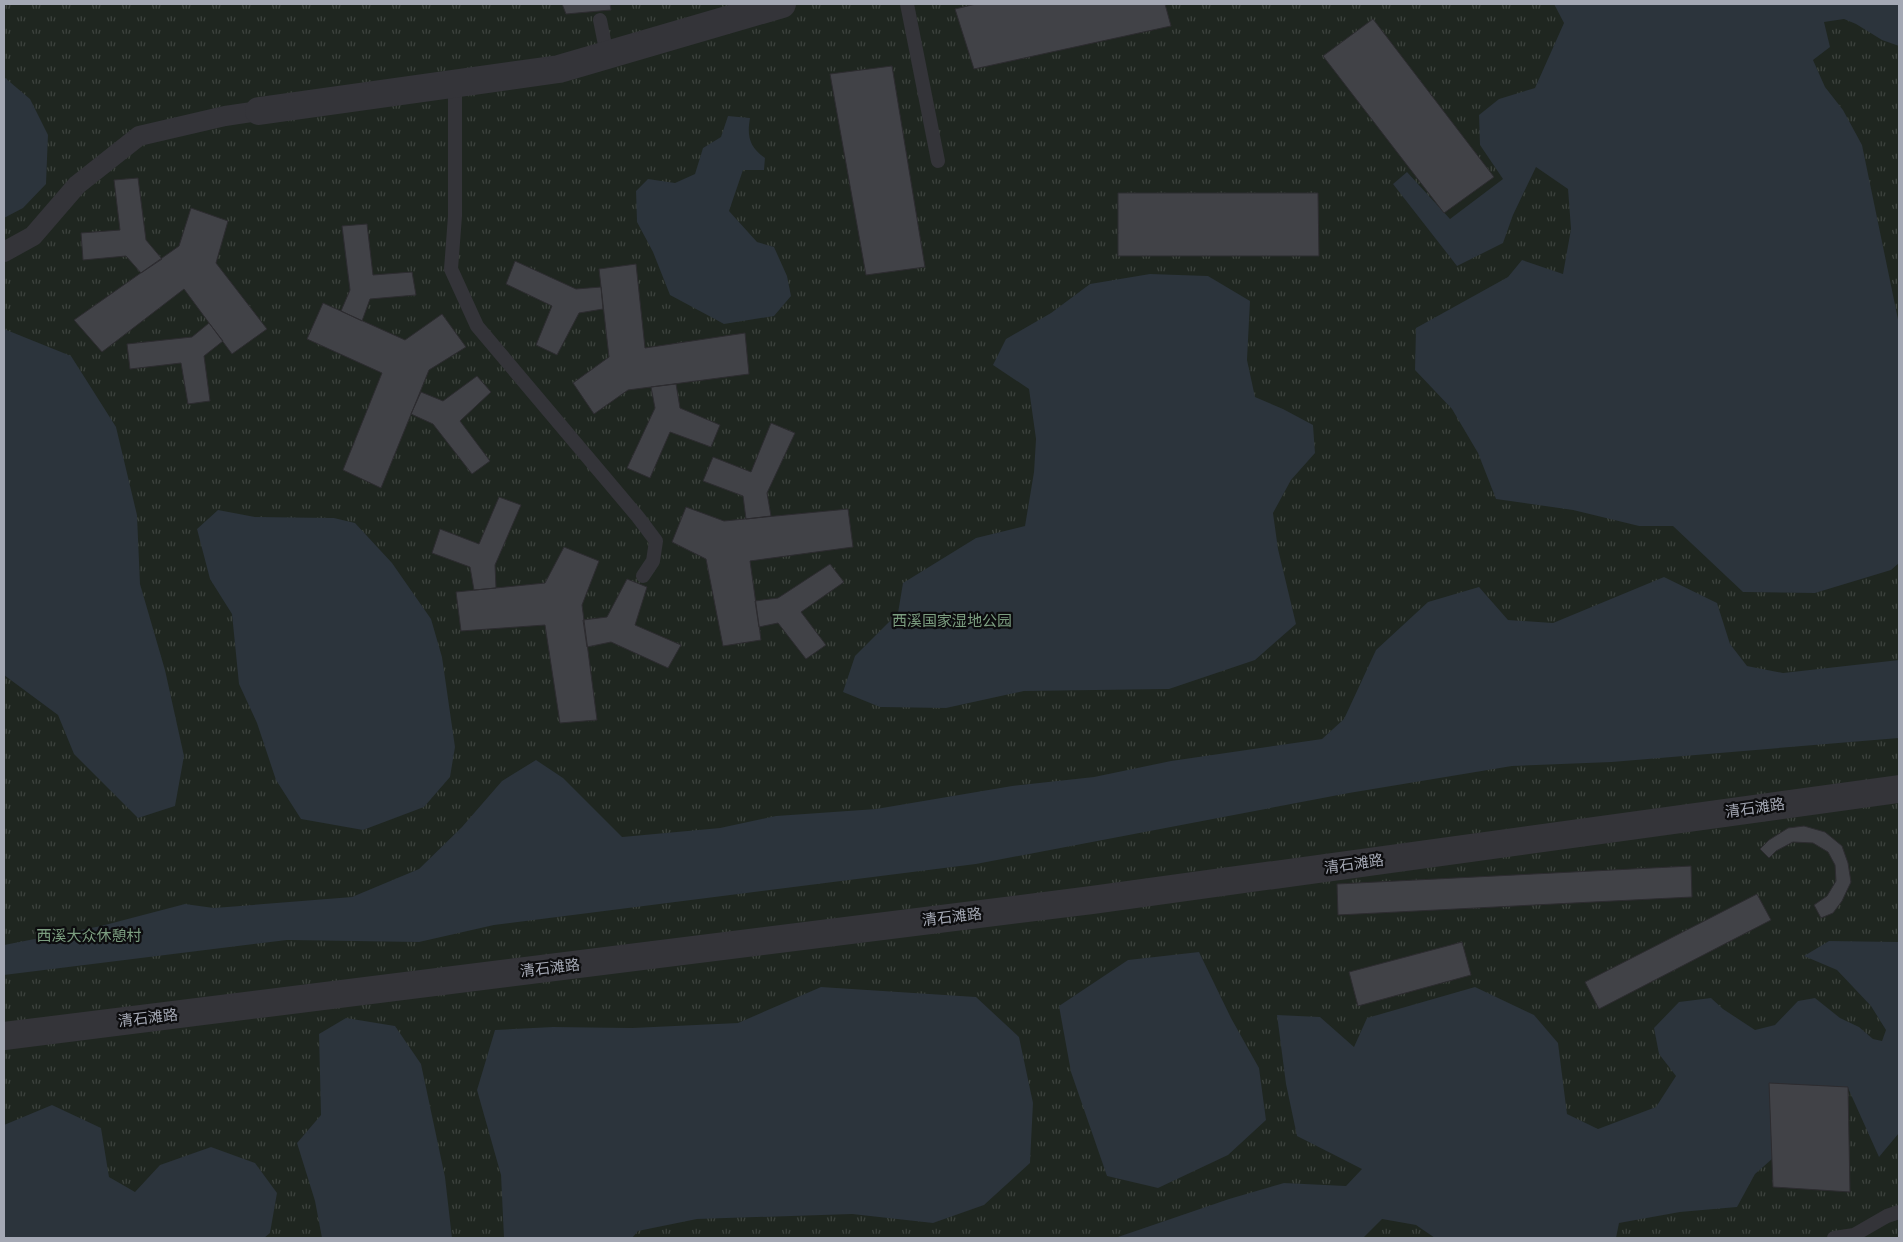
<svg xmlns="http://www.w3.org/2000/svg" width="1903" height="1242" viewBox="0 0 1903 1242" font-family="Roboto,'Noto Sans SC',sans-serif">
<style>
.park{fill:url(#park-tufts)}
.water{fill:#2c343c}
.building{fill:#414247;stroke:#2d2c30}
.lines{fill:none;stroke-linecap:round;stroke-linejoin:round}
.service{stroke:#343439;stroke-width:14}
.pedestrian{stroke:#343439;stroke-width:20}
.minor{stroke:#343439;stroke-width:28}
.labels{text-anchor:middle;stroke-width:4.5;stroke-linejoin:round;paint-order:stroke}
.park-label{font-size:15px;fill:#7c9e80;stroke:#0d0d0f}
.street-label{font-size:15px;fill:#a4a8b4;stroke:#0d0d0f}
</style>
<defs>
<pattern id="park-tufts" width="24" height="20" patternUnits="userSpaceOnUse" patternTransform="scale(1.25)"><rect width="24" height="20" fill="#1f2620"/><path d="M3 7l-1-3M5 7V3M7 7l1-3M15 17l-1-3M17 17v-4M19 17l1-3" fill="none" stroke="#3d433e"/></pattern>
</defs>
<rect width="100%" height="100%" fill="#121214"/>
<path class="park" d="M4 4H1899V1238H4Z"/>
<path class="water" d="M1554 4H1899V46L1882 40 1856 24 1844 19 1824 22 1830 47 1813 60 1825 87 1843 110 1862 145 1899 324V563L1891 570 1815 593 1743 592 1673 526H1639L1573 510 1496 499 1478 453 1452 409 1415 370 1416 328 1508 277 1522 260 1563 274 1571 229 1568 189 1536 167 1513 215 1503 243 1457 266 1393 184 1407 172 1450 219 1503 179 1480 145 1479 115 1499 99 1535 88 1564 23Z
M4 77 30 99 48 135 46 184 23 208 4 218Z
M728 116 750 118C747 136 749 147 765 158L764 170H743L729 211 757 242 774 247 787 276 791 296 774 316 724 324 670 295 653 252 637 222 636 191 648 179 675 183 695 174 703 148 721 137Z
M1150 274 1208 276 1250 301 1247 360 1255 397 1283 409 1313 425 1315 453 1291 480 1273 513 1278 549 1296 624 1255 660 1169 689 1024 691 946 708 880 707 843 692 855 656 898 613 903 583 976 538 1025 526 1034 472 1036 439 1029 389 993 365 1006 339 1051 313 1090 284Z
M4 329 71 356 116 427 137 515 140 584 165 670 184 756 175 806 138 818 74 754 58 715 4 675Z
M218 510 255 517 334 518 355 523 392 563 431 619 442 657 455 747 450 777 424 807 363 830 301 819 276 780 257 723 239 684 232 614 210 579 197 529Z
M1664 577 1717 603 1730 644 1747 666 1783 673 1899 660V738L1612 762 1512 766 1349 793 976 864 494 925 419 942 287 940 4 975V945L101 926 185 904 214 908 352 897 419 869 462 827 502 781 536 760 563 778 622 837 720 828 776 816 876 809 1012 786 1094 777 1171 761 1322 739 1344 719 1376 650 1428 602 1479 587 1508 620 1553 623Z
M1829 941 1899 942V1133L1879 1157 1848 1088 1769 1083 1772 1159 1755 1174 1737 1207 1680 1212 1619 1223 1616 1238H1435L1416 1225 1382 1219 1363 1238H1115L1229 1199 1284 1183 1346 1186 1362 1169 1297 1136 1286 1084 1277 1015 1320 1017 1354 1047 1367 1018 1475 987 1534 1015 1558 1043 1567 1114 1598 1129 1656 1107 1676 1076 1659 1054 1654 1028 1679 1002 1711 998 1723 1009 1755 1030 1775 1025 1798 1001 1815 998 1840 1018 1859 1027 1873 1039 1882 1041 1886 1030 1871 1006 1837 970 1804 956Z
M1199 952 1231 1018 1259 1068 1266 1120 1228 1155 1158 1188 1107 1176 1071 1072 1059 1006 1128 960Z
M821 987 976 997 1019 1037 1033 1103 1030 1163 984 1205 933 1223 852 1214 697 1219 638 1231 632 1238H504L501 1175 477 1090 495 1030 553 1027 632 1028 738 1023Z
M346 1018 395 1026 421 1064 445 1177 452 1238H322L315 1201 297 1143 321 1115 319 1034Z
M52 1105 101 1128 109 1177 135 1192 160 1165 211 1147 255 1163 277 1193 270 1233 264 1238H4V1125Z"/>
<path class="building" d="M562 4H610L611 10 566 14Z
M976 4H1165L1171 26 974 69 955 9Z
M1373 19 1494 177 1444 213 1323 56Z
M892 66 925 267 866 275 830 74Z
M138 178 146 240 162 259 141 273 126 256 83 260 81 233 120 230 114 180Z
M1118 193H1318L1319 256H1118Z
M191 208 228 221 216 263 267 329 232 354 184 289 102 352 74 320 179 246Z
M367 224 373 275 412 272 416 295 370 299 362 321 341 311 350 290 342 226Z
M515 261 576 289 601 287 603 309 579 313 557 355 536 345 552 306 506 284Z
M636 264 645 348 745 333 749 374 628 390 594 414 573 383 609 357 599 269Z
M323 303 405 340 442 314 466 347 429 370 381 488 343 470 382 373 307 339Z
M209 323 223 341 204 356 210 401 188 404 181 363 130 369 127 344 192 337Z
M477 376 491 392 460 421 490 461 472 474 433 424 411 414 421 392 443 401Z
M676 384 680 408 720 425 711 447 670 432 650 478 627 468 655 408 651 387Z
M771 423 795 433 767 493 771 516 746 519 743 496 703 481 713 457 751 472Z
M499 497 521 505 495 565 496 588 474 590 470 567 432 553 440 529 479 544Z
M686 507 724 521 848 509 853 547 750 561 761 640 723 646 706 559 672 542Z
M564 547 599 561 582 605 597 720 560 723 545 625 461 631 456 592 545 583Z
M830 564 844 582 801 612 826 645 806 659 778 623 759 627 755 601 778 598Z
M627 579 647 587 635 625 681 645 668 668 611 642 587 647 583 620 607 617Z
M1804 826 1825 832 1842 846 1848 863 1851 882 1842 901 1833 913 1821 918 1814 905 1827 896 1836 881 1835 865 1828 852 1813 843 1793 842 1776 851 1769 858 1760 849 1769 840 1788 828Z
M1691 866 1692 897 1338 915 1337 884Z
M1757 894 1771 920 1599 1009 1585 982Z
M1462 942 1471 975 1358 1006 1349 972Z
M1769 1083 1848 1087 1850 1192 1773 1187Z"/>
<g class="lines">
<path class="service" d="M907 4 938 161
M600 20 607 55
M455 83V216L451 269 477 326 638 517 656 541 653 561 643 576
M1834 1238 1854 1235 1887 1216 1899 1212"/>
<path class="pedestrian" d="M4 252 33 236 77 185 139 136 225 116 259 111"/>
<path class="minor" d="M259 111 559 69 782 4
M4 1036 1092 900 1899 789"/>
</g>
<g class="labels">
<g class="park-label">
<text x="952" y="626">西溪国家湿地公园</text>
<text x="89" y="941">西溪大众休憩村</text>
</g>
<g class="street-label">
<text transform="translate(1755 808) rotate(-8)" y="5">清石滩路</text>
<text transform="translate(1354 864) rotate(-8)" y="5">清石滩路</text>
<text transform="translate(952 917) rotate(-7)" y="5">清石滩路</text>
<text transform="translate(550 968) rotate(-7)" y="5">清石滩路</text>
<text transform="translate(148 1018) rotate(-7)" y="5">清石滩路</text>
</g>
</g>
<rect width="1903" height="1242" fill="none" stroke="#a4a8b4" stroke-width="10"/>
</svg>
